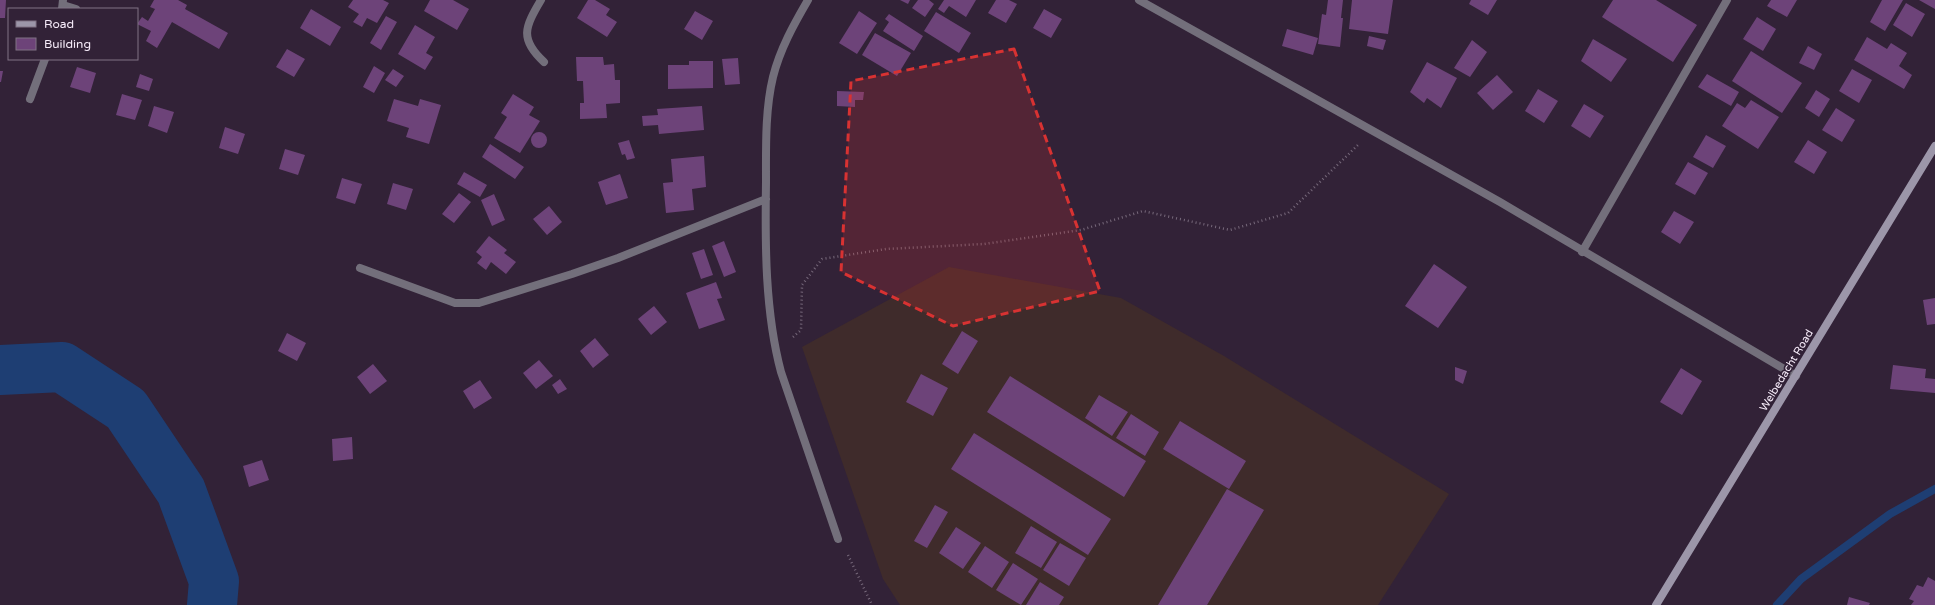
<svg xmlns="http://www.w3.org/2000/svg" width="1935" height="605" viewBox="0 0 1935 605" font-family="'Varela Round',sans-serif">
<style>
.industrial{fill:#3f2b2b}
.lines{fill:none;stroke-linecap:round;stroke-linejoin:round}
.stream{stroke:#1e3e73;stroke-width:8}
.river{stroke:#1e3e73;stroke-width:50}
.building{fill:#6d4379}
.path{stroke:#77697b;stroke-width:2.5;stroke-dasharray:1 3;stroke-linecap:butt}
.lane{stroke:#736f7b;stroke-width:8}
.street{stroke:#736f7b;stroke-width:8}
.secondary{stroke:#9c96a9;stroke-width:8}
.marked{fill:#d83232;fill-opacity:0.2;stroke:#d83232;stroke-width:3;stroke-dasharray:8 5;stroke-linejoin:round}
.labels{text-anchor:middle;stroke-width:3.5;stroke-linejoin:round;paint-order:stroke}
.street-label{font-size:11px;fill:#f6ebf9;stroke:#322237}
</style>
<rect width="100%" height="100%" fill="#322237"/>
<path class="industrial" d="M949 267 1121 298 1224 356 1449 494 1378 605H900L883 579 802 347Z"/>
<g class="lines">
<path class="stream" d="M1777 605 1801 579 1890 514 1935 489"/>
<path class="river" d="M0 370 62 367 126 409 181 491 214 581 212 605"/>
</g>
<path class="building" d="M0 0H6L5 18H0Z
M154 0H178L187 5 185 9 228 33 219 49 172 22 157 48 146 41 151 31 137 24 142 17 148 21 155 9 150 7Z
M353 0H383L389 3 377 23 367 18 362 27 353 22 359 14 348 7Z
M430 0H453L469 9 457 30 424 11Z
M588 0H595L610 9 606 15 617 22 607 37 577 18Z
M900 0H910L908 4Z
M918 0H929L934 4 925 17 912 8Z
M944 0H976L966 17 949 6 944 13 938 9Z
M996 0H1009L1017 4 1006 23 988 13Z
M1328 0H1343L1341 18H1343L1340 47 1318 44 1322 14 1326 15Z
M1352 0H1393L1388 34 1349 29Z
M1471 0H1497L1488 15 1469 4Z
M1613 0H1656L1697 25 1673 62 1602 17Z
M1771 0H1797L1787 17 1767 6Z
M1882 0H1903L1885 31 1870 22Z
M1919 0H1935V9Z
M1906 3 1925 14 1912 37 1893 25Z
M311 9 341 27 330 46 300 28Z
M1044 9 1062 19 1051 38 1033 28Z
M695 11 713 21 702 40 684 29Z
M859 11 877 23 857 54 839 43Z
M936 12 971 33 959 53 924 31Z
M889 14 923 36 914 51 883 31 889 22 885 19Z
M386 16 397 22 381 50 370 43Z
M1757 17 1776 29 1763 51 1743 39Z
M415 25 435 37 426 53 433 57 425 70 398 54Z
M1287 29 1318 38 1313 55 1282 46Z
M875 33 911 53 897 76 862 55Z
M1369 36 1386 40 1383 50 1367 46Z
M1867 37 1887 49 1891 43 1907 53 1899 66 1912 75 1904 89 1854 60Z
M1593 39 1627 59 1611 82 1581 61Z
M1472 40 1487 52 1470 77 1454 68Z
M1808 46 1822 54 1814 70 1799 63Z
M287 49 305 59 294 77 276 67Z
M1751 51 1802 83 1782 113 1732 81Z
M576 57H603L604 65 614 64 615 80H620V103L606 104 607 118 580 119V103H584L583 81H577Z
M738 58 740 84 725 85 722 59Z
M689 61H713V88L668 89V65H689Z
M1427 62 1457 78 1441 108 1427 98 1424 103 1410 92Z
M374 66 385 73 374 93 363 87Z
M77 67 96 73 90 93 70 87Z
M393 69 404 76 396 87 385 80Z
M1852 69 1872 80 1859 103 1839 91Z
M0 71H3L1 82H0Z
M140 74 153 79 149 91 136 87Z
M1707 74 1739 92 1731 106 1698 87Z
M1497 75 1513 92 1493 110 1477 93Z
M1538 89 1558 101 1544 123 1525 111Z
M1816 90 1830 99 1819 117 1805 108Z
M837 91 864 92 863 100H855V107L837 106Z
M122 94 142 100 135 120 116 115Z
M513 94 534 107 529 115 540 121 520 153 494 138 507 117 501 113Z
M394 99 418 106 420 99 441 105 429 144 406 137 409 128 387 121Z
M1751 100 1779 117 1758 149 1722 126 1737 103 1745 108Z
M1584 104 1604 116 1590 138 1571 126Z
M154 106 174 112 167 133 148 126Z
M702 106 704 130 659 134 658 125 643 126 642 116 658 115 657 109Z
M1836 108 1855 120 1842 142 1822 130Z
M225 127 245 134 238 154 219 148Z
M531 140a8 8 0 1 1 16 0a8 8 0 1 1-16 0Z
M1706 135 1726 146 1713 168 1693 157Z
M629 140 635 158 627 160 625 154 622 155 618 143Z
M1808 140 1827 152 1814 174 1794 162Z
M490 144 524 167 515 179 482 157Z
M285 149 305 155 298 175 279 169Z
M704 156 706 187 692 189 694 210 666 213 663 183 673 182 671 159Z
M1688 162 1708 173 1695 195 1675 184Z
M464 172 487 185 480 197 457 184Z
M620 174 628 198 606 205 598 182Z
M342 178 362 184 355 204 336 198Z
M393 183 413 189 406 210 387 204Z
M459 193 471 202 454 223 442 214Z
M494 194 505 220 492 226 481 200Z
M549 206 562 222 547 235 533 219Z
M1674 211 1694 222 1680 244 1661 232Z
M489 236 507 250 504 253 516 262 506 274 491 262 486 270 477 263 482 257 476 252Z
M724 241 736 272 724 277 712 246Z
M704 249 713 275 701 279 692 253Z
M1434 264 1467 287 1438 328 1405 306Z
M716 282 722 298 717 299 725 320 699 329 686 293Z
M1935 298V324L1927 325 1923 300Z
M654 306 667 322 651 335 638 319Z
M962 331 978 341 958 374 942 364Z
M287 333 306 343 297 361 278 351Z
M595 338 609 355 593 368 580 351Z
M539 360 553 376 536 389 523 373Z
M373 364 387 381 370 394 357 377Z
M1893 365 1926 369 1925 378 1935 379V393L1890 389Z
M1455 367 1467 371 1463 384 1455 380Z
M1681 368 1702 381 1682 415 1660 402Z
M921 374 948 388 933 416 906 402Z
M1010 376 1146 461 1124 497 987 412Z
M560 379 567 389 558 394 552 385Z
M480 380 492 398 474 409 463 391Z
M1099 395 1128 412 1112 436 1085 418Z
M1131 414 1159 432 1145 456 1116 438Z
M1180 421 1246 461 1229 489 1163 449Z
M974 433 1111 519 1088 555 951 469Z
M352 437 353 459 333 461 332 439Z
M262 460 269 480 249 487 243 466Z
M1227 489 1264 510 1207 605H1158Z
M935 505 948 512 927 548 914 541Z
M1031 526 1057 542 1041 568 1015 553Z
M956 527 981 543 963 569 939 553Z
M1060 543 1086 558 1069 586 1043 570Z
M985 546 1009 562 992 588 968 572Z
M1013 563 1038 579 1021 605 996 590Z
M1928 577 1935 581V605H1911L1914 601 1909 599 1917 585 1923 587Z
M1040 582 1064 597 1059 605H1026Z
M1849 597 1870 603 1869 605H1847Z"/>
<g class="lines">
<path class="path" d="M793 337 801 330 802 285 822 259 886 249 984 244 1081 230 1143 211 1230 230 1288 213 1359 144
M848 555 872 605"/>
<path class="lane" d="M63 5 76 9"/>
<path class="street" d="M541 0C525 27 519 39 544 62
M808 0C794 24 780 49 773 77 765 110 766 148 766 182 765 244 765 312 781 372L838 539
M1139 0 1500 202 1796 376
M62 9 63 0
M30 99 45 59
M1582 252 1727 0
M360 268 455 303H479L572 274 618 258 766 199"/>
<path class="secondary" d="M1656 605 1935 146"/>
</g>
<path class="marked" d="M1014 49 1100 291 953 326 841 272 851 81Z"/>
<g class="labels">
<g class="street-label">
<text transform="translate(1786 370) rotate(-59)" y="4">Welbedacht Road</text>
</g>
</g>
<rect x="8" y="8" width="130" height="52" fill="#322237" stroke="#807285"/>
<rect x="16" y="21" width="20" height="6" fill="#9c96a9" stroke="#807285"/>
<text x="44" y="28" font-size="12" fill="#f6ebf9">Road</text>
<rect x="16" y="38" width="20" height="12" fill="#6d4379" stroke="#807285"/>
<text x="44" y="48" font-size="12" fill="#f6ebf9">Building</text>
</svg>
